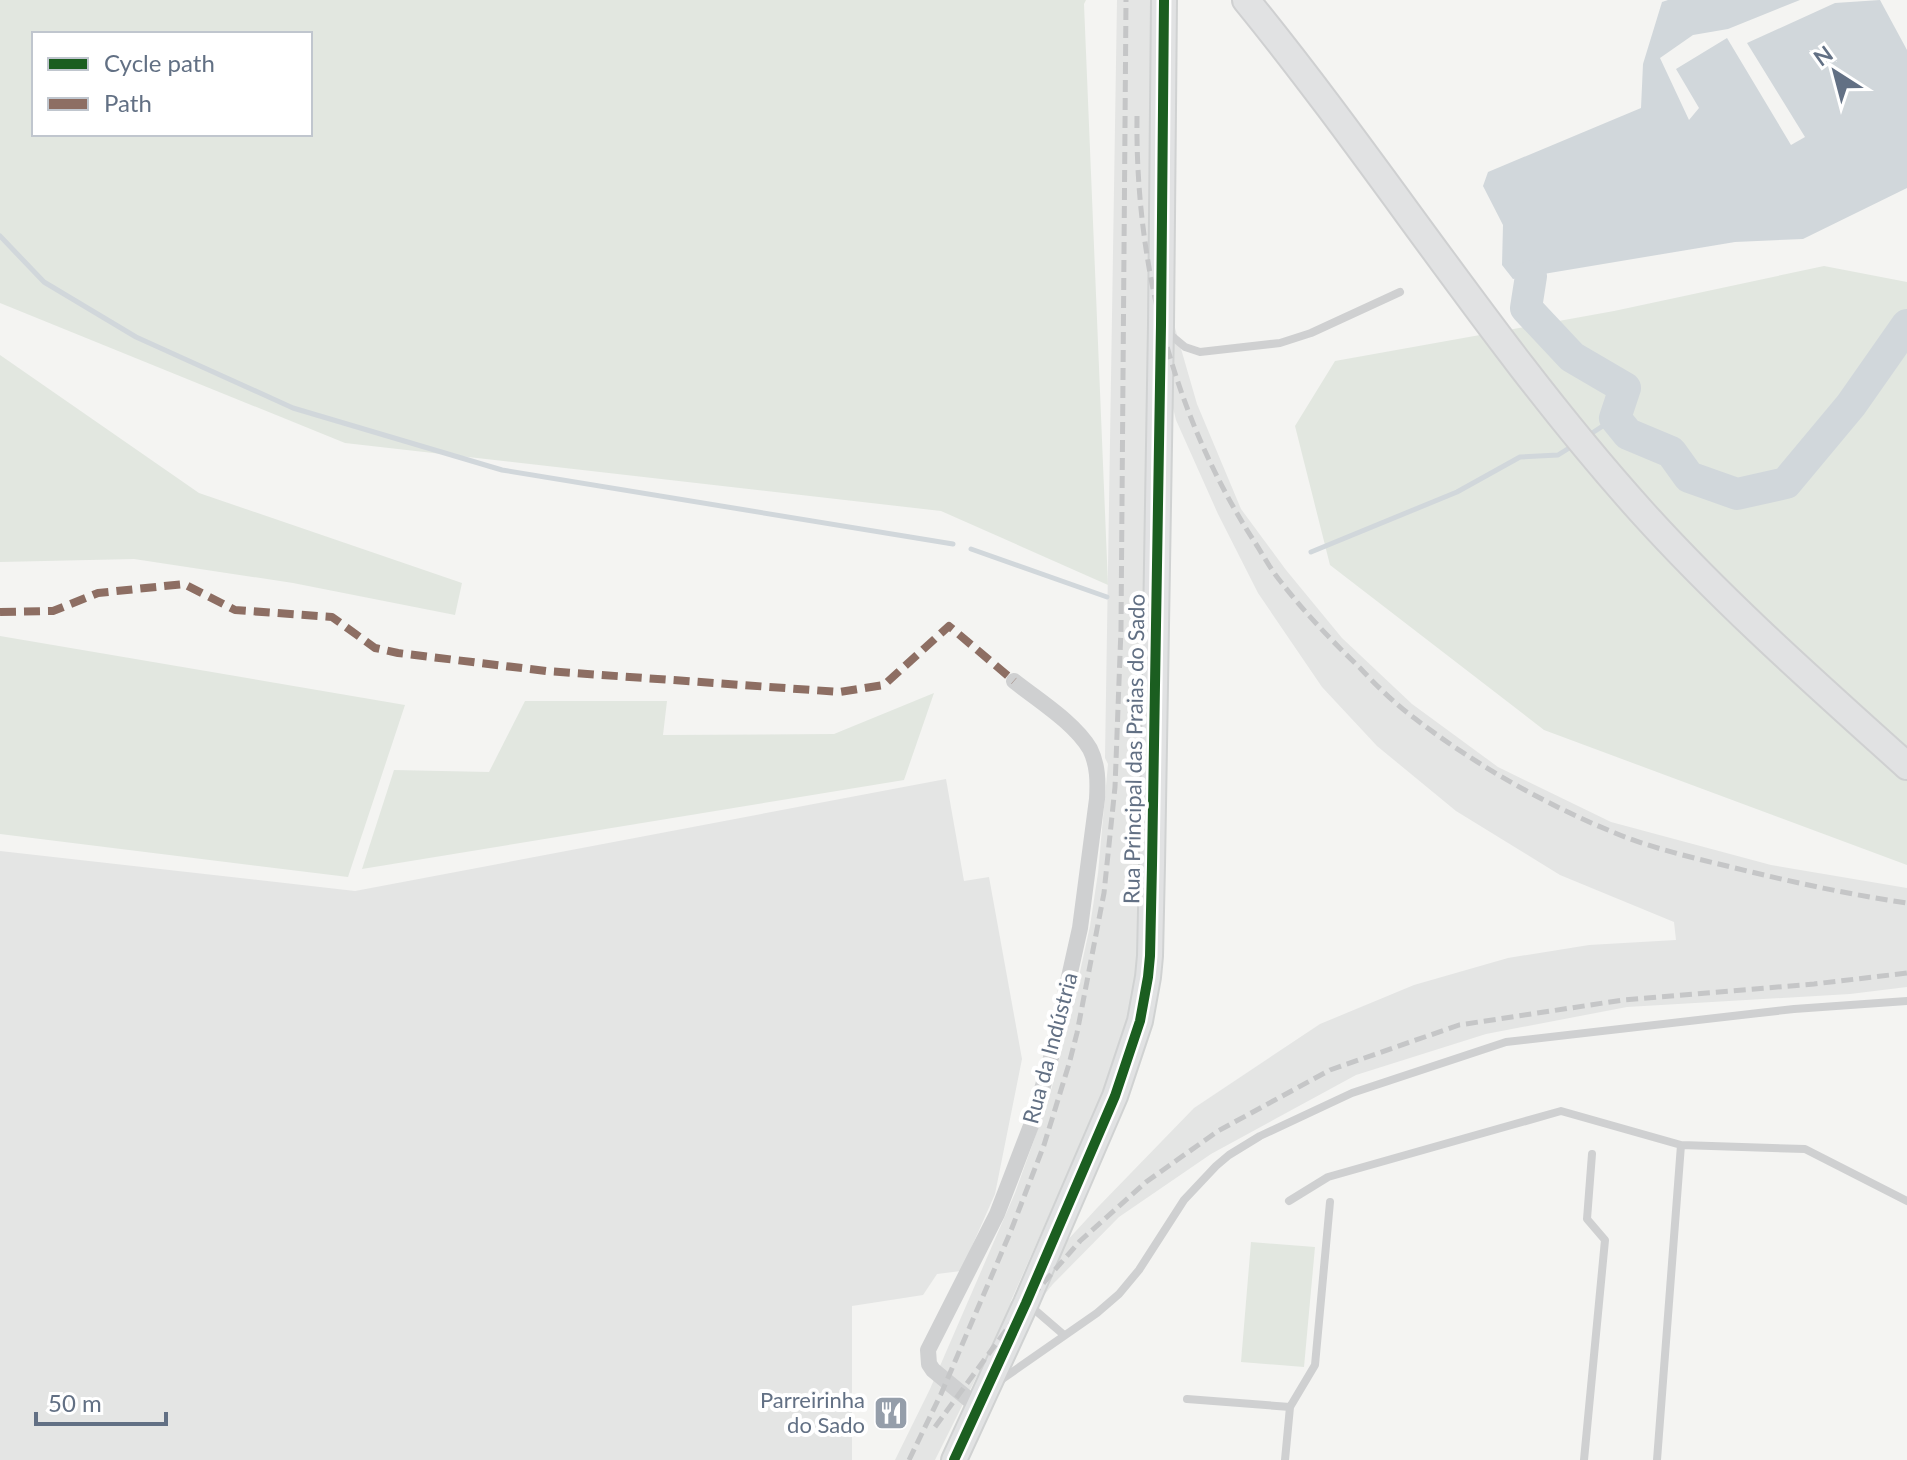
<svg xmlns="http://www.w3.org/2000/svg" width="1907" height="1460" viewBox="0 0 1907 1460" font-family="Lato,sans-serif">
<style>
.built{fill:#e4e5e4;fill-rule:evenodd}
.green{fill:#e2e7e0;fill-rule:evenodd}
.water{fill:#d1d7db}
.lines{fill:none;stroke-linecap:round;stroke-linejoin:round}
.stream{stroke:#d1d7db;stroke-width:5}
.river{stroke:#d1d7db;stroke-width:32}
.secondary-casing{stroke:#d0d2d2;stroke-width:28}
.primary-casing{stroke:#cfd0d1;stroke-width:30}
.lane{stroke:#cfd0d1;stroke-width:8}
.street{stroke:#cfd0d1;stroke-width:16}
.secondary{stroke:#e1e2e3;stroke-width:24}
.primary{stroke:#e1e2e3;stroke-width:26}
.rail{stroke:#c5c6c7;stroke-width:5;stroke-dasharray:12 6;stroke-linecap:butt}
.quiet{stroke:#8d6e63;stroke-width:8;stroke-dasharray:16 8;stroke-linecap:butt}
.cycleway-casing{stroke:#fff;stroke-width:15}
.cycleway{stroke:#1b5e20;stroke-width:10}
.labels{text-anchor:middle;stroke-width:8;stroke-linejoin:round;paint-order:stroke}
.street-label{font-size:22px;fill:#627084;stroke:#fff}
.poi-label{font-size:22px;fill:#627084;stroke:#fff;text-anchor:end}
</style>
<rect width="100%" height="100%" fill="#f4f4f2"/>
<path class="built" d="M1117 0H1155L1151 245 1197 404 1241 509 1286 570 1342 638 1412 704 1498 767 1611 822 1771 865 1907 888V987L1850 994 1627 1007 1486 1034 1356 1075 1211 1154 1119 1217 1053 1284 976 1378 935 1460H895L930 1389 1015 1193 1034 1140 1052 1087 1071 1013 1090 926 1098 873 1108 764 1105 758ZM1150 316 1176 420 1218 514 1258 593 1322 687 1377 746 1456 811 1560 875 1674 922 1676 940 1589 945 1508 958 1414 985 1320 1024 1194 1108 1097 1208 1010 1303 1101 1098 1122 1042 1139 972Z
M946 779 964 881 989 877 1022 1059 995 1194 961 1271 937 1274 923 1295 852 1306V1460H0V851L355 891Z"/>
<path class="green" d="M0 0H1086L1084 4 1108 585 941 511 345 443 0 303ZM34 34H310V134H34Z
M1824 266 1907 282V865L1544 730 1330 565 1295 426 1335 361 1614 311Z
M0 355 199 493 462 583 455 615 293 583 134 559 0 562Z
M0 636 405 705 348 877 0 834Z
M934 693 904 780 362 869 394 770 489 772 525 701H667L663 735 834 734Z
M1251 1242 1315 1247 1304 1367 1241 1362Z"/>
<path class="water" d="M1668 0H1800L1728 29 1693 35 1660 58 1689 120 1699 108 1676 69 1727 38 1791 145 1805 137 1747 43 1835 3 1880 0 1907 50V188L1803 239 1735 242 1513 279 1502 265 1503 225 1483 186 1488 172 1641 108 1643 64 1662 2Z"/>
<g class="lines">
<path class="stream" d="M0 236 44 282 136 337 293 408 502 470 953 544
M1586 437 1615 418
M971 549 1107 597
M1311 552 1457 492 1520 457 1558 455 1574 445"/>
<path class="river" d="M1531 276 1526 308 1572 357 1625 388 1615 418 1628 434 1671 452 1689 477 1737 494 1786 483 1851 405 1907 325"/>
<g class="secondary-casing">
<path id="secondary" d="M954 1460 1026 1303 1115 1096 1140 1021 1148 977 1150 956 1152 865 1161 325 1164 0"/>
</g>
<g class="primary-casing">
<path id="primary" d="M1246 0C1382 167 1497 351 1641 511 1723 602 1816 684 1907 766"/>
</g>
<path class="lane" d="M1167 332 1185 347 1200 352 1280 343 1311 333 1400 292
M1289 1201 1328 1177 1561 1111 1681 1145
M1028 1304 1064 1335
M998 1382 1097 1313 1119 1294 1139 1270 1184 1200 1216 1166 1229 1155 1260 1136 1352 1093 1506 1042 1794 1009 1907 1001
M1187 1399 1290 1407 1315 1365 1330 1202
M1285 1460 1290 1407
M1584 1460 1605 1240 1587 1219 1592 1154
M1657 1460 1681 1145 1805 1149 1907 1201"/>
<path class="street" d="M978 1407 933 1370 929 1364 928 1350 997 1214 1032 1123 1050 1062 1080 928 1097 799C1098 782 1098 765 1090 749 1075 723 1038 700 1014 681"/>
<use href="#secondary" class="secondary"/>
<use href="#primary" class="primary"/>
<path class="rail" d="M1137 116C1135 264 1173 416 1254 541 1263 555 1271 570 1281 582 1305 613 1332 641 1360 668 1375 684 1391 700 1409 714 1472 763 1542 803 1615 833 1651 848 1690 857 1727 866 1787 881 1846 894 1907 903
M935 1427 1026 1303 1080 1241 1146 1182 1218 1131 1330 1070 1459 1025 1623 1000 1814 984 1907 973
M909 1460 941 1394 1010 1233 1044 1145 1069 1064 1077 1033 1104 893 1115 787 1121 629 1126 0"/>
<path class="quiet" d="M0 612 53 611 98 593 184 584 235 610 332 617 375 648 398 653 546 671 840 692 884 685 949 626 1014 681"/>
<g class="cycleway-casing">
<path id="cycleway" d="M954 1460 1026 1303 1115 1096 1140 1021 1148 977 1150 956 1152 865 1161 325 1164 0"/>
</g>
<use href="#cycleway" class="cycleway"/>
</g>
<defs>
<g id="restaurant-square" transform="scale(1.8)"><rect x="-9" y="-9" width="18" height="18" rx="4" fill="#959eaa" stroke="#fff"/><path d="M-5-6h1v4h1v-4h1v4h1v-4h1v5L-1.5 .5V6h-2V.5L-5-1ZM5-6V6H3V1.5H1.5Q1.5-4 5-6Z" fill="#fff"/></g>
</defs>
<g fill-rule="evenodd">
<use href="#restaurant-square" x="891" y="1413"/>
</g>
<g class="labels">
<g class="street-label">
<text transform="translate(1134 749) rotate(-89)" y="8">Rua Principal das Praias do Sado</text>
<text transform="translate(1050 1048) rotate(-75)" y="8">Rua da Indústria</text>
</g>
<g class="poi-label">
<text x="865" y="1408">Parreirinha<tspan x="865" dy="25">do Sado</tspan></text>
</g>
</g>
<rect x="32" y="32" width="280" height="104" fill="#ffffff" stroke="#c0c6ce" stroke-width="2"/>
<rect x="48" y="58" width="40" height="12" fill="#1b5e20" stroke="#c0c6ce" stroke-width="2"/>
<text x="104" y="72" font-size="24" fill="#627084">Cycle path</text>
<rect x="48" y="98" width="40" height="12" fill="#8d6e63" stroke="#c0c6ce" stroke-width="2"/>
<text x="104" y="112" font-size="24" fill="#627084">Path</text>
<g transform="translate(1835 72) rotate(324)" stroke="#ffffff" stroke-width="6" paint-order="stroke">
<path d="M0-6L14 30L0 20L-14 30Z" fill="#627084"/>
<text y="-12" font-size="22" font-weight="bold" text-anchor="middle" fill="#627084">N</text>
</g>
<path d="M36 1412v12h130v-12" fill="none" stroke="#627084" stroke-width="4"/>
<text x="48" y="1412" font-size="24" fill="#627084" stroke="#ffffff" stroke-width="6" paint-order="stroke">50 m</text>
</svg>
